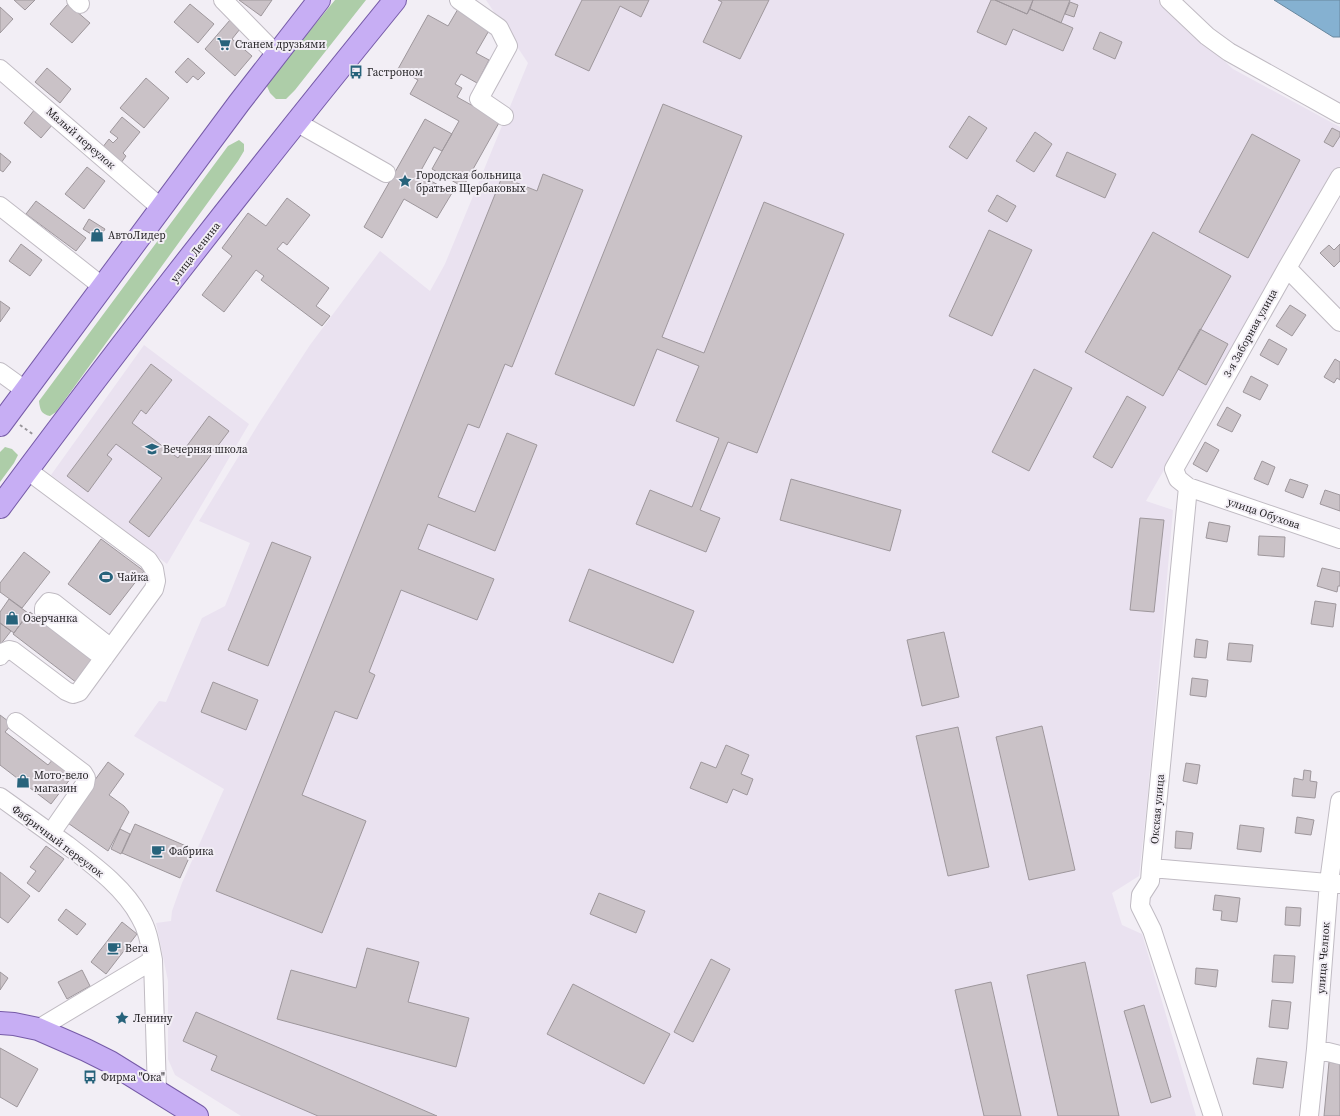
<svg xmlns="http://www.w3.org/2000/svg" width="1340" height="1116" viewBox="0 0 1340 1116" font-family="'Source Serif 4',serif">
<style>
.built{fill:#eae2f0}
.green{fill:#adcda8}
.water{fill:#85b1d1;stroke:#68879e}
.building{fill:#cac2c7;stroke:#9e979c}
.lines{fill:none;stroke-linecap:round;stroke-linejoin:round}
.minor-casing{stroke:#c0bbc3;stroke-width:20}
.major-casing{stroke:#765ba7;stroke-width:24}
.path{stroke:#979499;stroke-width:2;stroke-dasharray:3 3;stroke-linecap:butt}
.minor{stroke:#fff;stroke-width:18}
.major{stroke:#c7aef4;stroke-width:22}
.labels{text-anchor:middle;stroke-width:4;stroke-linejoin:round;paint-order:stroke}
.poi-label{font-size:11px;fill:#262427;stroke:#f2eef5;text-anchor:start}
.street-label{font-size:11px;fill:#262427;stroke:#f2eef5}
</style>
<rect width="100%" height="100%" fill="#f2eef5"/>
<path class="built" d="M486 0H1158L1233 69 1340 127V166L1146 501 1173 510 1147 803 1139 876 1112 893 1122 925 1142 934 1196 1116H241L175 1075 168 1059V981L156 923 171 921 172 911 182 883 224 789 134 736 159 701 166 702 202 618 225 606 250 543 199 521 259 423 310 345 380 251 430 291 445 264 528 63Z
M144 345 249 424 167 564 51 475Z"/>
<path class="green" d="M335 0H366L295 90 286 99H276L270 93 266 84Z
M239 140 244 144V151L238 161 56 412 50 416C41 414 40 410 39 401L228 146Z
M5 447 12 449 18 455 14 463 0 482V452Z"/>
<path class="water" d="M1274 0H1340V37H1333Z"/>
<path class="building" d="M14 0H35L25 10Z
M239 0H272L261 16Z
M582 0H649L641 17 620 6 589 71 555 55Z
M718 0H769L740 59 703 42 722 2Z
M991 0H995L1027 14 1030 9 1073 28 1063 51 1013 29 1006 45 977 32Z
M995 0H1033L1027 14Z
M1033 0H1070L1061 23 1030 9Z
M1070 2 1078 5 1074 17 1065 14Z
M68 4 90 23 72 43 50 24Z
M190 4 214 24 198 43 174 22Z
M0 7 13 19 0 33Z
M458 9 491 27 476 53 489 60 477 83 461 74 455 84 462 88 457 97 500 121 463 187 432 169 459 121 410 94 418 80 398 69 428 15 448 26Z
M230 20 240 29 232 39 252 56 235 76 205 49Z
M1100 32 1122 42 1115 59 1093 49Z
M188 58 205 73 198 80 193 76 187 83 175 72Z
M47 68 71 89 60 103 35 82Z
M146 78 169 98 144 128 120 108Z
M663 104 742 136 662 337 704 353 764 202 844 234 757 453 728 442 700 510 720 518 706 552 636 524 650 490 692 507 719 438 676 421 699 366 657 349 634 406 555 374Z
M35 109 53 124 41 138 24 123Z
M969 116 987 128 967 159 949 147Z
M122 117 140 132 123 153 126 156 121 163 102 148 109 139 113 143 118 138 110 132Z
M425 119 452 134 442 151 434 147 419 174 452 193 437 218 404 199 382 238 364 227Z
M1332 128 1340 132V136L1333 147 1324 142Z
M1035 132 1052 144 1034 172 1016 161Z
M1252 134 1300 160 1248 258 1199 232Z
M1067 152 1116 174 1105 198 1056 176Z
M0 153 11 162 3 172 0 170Z
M87 167 105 181 84 209 65 194Z
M543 174 583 190 512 367 505 364 479 428 468 424 438 497 475 512 507 433 537 445 495 551 428 524 418 549 494 579 477 620 401 590 369 672 375 675 357 719 335 711 302 795 366 821 322 933 216 891 502 177 537 191Z
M997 195 1016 206 1007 222 988 211Z
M287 198 310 215 287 245 283 242 277 249 329 288 316 306 330 316 322 326 261 280 264 276 256 270 224 312 202 295 232 256 222 248 248 213 266 226Z
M36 201 86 238 76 251 26 214Z
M89 219 105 229 99 239 83 229Z
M989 230 1032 250 992 336 949 316Z
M1153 232 1231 276 1163 396 1085 352Z
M21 244 42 260 30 276 9 261Z
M1340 244V261L1334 267 1320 253 1329 245 1334 250Z
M0 301 10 308 0 322Z
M1290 305 1306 315 1292 336 1276 326Z
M1200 329 1228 344 1206 385 1178 369Z
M1269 339 1287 349 1278 365 1260 355Z
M1335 359 1340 362V380L1337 378 1334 383 1324 377Z
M151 364 172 380 146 414 141 410 132 423 178 458 209 416 229 431 149 537 129 522 162 478 116 444 107 455 112 459 88 492 67 476Z
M1034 369 1072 388 1029 471 992 452Z
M1251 376 1268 385 1260 400 1243 392Z
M1127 396 1146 407 1112 468 1093 457Z
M1227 407 1241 415 1232 432 1217 425Z
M1205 442 1219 450 1207 472 1193 464Z
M1262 461 1275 467 1268 485 1254 479Z
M791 479 901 510 890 551 780 520Z
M1290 479 1308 485 1303 498 1285 491Z
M1325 490 1340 495V511L1320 504Z
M1140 518 1164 520 1154 612 1130 610Z
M1209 522 1230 526 1227 542 1206 538Z
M1259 536 1285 537 1284 557 1258 555Z
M101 539 144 571 110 615 68 584Z
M272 542 311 557 268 666 228 650Z
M24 552 50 572 22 608 0 592V583Z
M1322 568 1340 572V586H1338L1337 592 1317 586Z
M589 569 694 611 673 663 569 621Z
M9 599 28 613 14 633 0 623V612Z
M1315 601 1336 604 1333 627 1311 624Z
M30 612 94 661 77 683 13 634Z
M0 623 11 631 0 645Z
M944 632 959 697 922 706 907 640Z
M1196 639 1208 641 1206 658 1194 657Z
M1229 643 1253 645 1251 662 1227 660Z
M1192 678 1208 680 1206 697 1190 695Z
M213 682 258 700 246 730 201 712Z
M0 715 12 724 5 732 48 765 54 758 74 774 51 804 0 765Z
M1042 726 1075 870 1029 880 996 737Z
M958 727 989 867 948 876 916 736Z
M726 745 749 755 741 774 753 779 747 795 733 789 727 803 690 788 701 762 716 768Z
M108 762 124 774 109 795 124 806 129 812 108 851 65 821Z
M1186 763 1200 765 1197 784 1183 781Z
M1304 770 1311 771 1310 781 1317 782 1315 798 1292 796 1294 778 1303 780Z
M1297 817 1314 820 1311 835 1295 833Z
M135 824 193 849 180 878 122 853Z
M1240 825 1264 828 1261 852 1237 849Z
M120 829 130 834 121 854 111 849Z
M1176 831 1193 833 1191 849 1175 848Z
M46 846 64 859 39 892 27 883 36 871 30 867Z
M0 872 30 896 8 923 0 917Z
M599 893 645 911 636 933 590 914Z
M1215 895 1240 898 1237 922 1221 920 1222 911 1213 910Z
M1286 907 1301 908 1300 926 1285 925Z
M66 909 86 924 77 935 58 920Z
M122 922 137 934 106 974 91 962Z
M367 948 419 962 408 1002 469 1018 456 1067 277 1019 291 970 356 988Z
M1274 955 1295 956 1293 983 1272 982Z
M711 959 730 969 693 1042 674 1032Z
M1085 962 1119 1116H1058L1027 975Z
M1196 968 1218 970 1216 987 1195 984Z
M82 970 90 986 67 999 58 982Z
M0 972 8 978 0 990Z
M991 982 1021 1116H984L955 990Z
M573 984 670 1034 644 1084 547 1034Z
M1272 1000 1291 1002 1288 1029 1269 1027Z
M1144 1005 1171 1097 1151 1103 1124 1011Z
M196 1012 437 1116H318L211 1070 217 1056 183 1041Z
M0 1048 38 1069 17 1107 0 1097Z
M1257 1058 1287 1062 1283 1088 1253 1084Z
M1329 1062 1340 1064V1116H1324Z"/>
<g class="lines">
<g class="minor-casing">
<path id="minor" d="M76 0 80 4
M223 0 277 55
M459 0 499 28 508 46 479 99 504 116
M1169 0 1207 36 1229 52 1340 114
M0 69 161 208
M296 122 386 173
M1340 177 1287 268 1174 469 1178 479 1188 487 1340 539
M0 206 103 287
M1287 268 1340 322
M0 372 25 390
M1188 487 1151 868 1150 881 1141 895 1140 906 1152 930 1213 1116
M0 656 2 653 9 650 13 651 66 691 73 694 79 692 154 589 156 581 154 569 148 560 27 470
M104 658 44 612V608L49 602 54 603 111 648
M16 722 83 773 86 778 85 784 51 833
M0 797C22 813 45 829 67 845 93 865 124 887 140 917 148 930 150 945 153 960L157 1091
M1151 868 1340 884
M38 1029 153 960
M1316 1049 1340 1055
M1309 1116 1316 1049 1329 882 1340 801"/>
</g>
<g class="major-casing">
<path id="major" d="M0 425 239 103 319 0
M0 507C127 335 260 166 395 0
M0 1023 14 1024 38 1029 86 1050 110 1062 197 1116"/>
</g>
<path class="path" d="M20 425 34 435"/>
<use href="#minor" class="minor"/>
<use href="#major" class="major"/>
</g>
<defs>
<g id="supermarket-bare" transform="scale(1.08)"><path d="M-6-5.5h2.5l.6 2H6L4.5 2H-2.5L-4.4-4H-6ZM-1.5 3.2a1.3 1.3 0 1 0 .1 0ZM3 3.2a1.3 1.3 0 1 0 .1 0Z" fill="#27637b" stroke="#f2eef5" stroke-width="2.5" paint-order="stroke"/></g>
<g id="bus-bare" transform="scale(1.08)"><path d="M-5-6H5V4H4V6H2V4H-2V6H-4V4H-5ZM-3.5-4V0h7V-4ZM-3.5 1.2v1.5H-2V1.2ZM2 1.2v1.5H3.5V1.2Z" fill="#27637b" stroke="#f2eef5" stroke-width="2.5" paint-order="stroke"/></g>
<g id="sight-bare" transform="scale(1.08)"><path d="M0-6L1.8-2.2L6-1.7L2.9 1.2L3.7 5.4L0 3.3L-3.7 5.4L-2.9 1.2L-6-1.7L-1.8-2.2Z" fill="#27637b" stroke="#f2eef5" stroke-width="2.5" paint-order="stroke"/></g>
<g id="shop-bare" transform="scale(1.08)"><path d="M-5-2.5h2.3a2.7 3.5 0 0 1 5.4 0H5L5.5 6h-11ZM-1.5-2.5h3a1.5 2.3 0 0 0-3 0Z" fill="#27637b" stroke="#f2eef5" stroke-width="2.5" paint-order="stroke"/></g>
<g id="school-bare" transform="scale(1.08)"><path d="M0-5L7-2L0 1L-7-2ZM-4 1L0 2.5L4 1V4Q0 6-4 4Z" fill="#27637b" stroke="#f2eef5" stroke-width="2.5" paint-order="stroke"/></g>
<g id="stadium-bare" transform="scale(1.08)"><path d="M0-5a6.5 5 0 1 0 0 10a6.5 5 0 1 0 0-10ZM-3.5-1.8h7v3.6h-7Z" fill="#27637b" stroke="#f2eef5" stroke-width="2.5" paint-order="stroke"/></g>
<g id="cafe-bare" transform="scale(1.08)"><path d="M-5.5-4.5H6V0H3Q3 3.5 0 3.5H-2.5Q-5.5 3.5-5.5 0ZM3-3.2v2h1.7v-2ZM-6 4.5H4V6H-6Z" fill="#27637b" stroke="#f2eef5" stroke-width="2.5" paint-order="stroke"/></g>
</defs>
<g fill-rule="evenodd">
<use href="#supermarket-bare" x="224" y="44"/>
<use href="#bus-bare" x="356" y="72"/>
<use href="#sight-bare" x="405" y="181"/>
<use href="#shop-bare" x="97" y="235"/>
<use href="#school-bare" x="152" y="449"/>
<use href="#stadium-bare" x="106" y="577"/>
<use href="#shop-bare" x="12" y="618"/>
<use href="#shop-bare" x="23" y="781"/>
<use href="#cafe-bare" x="158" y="851"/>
<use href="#cafe-bare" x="114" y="948"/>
<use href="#sight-bare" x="122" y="1018"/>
<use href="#bus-bare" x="90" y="1077"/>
</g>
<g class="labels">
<g class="poi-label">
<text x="235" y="48">Станем друзьями</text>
<text x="367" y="76">Гастроном</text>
<text x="416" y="179">Городская больница<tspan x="416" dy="13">братьев Щербаковых</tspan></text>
<text x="108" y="239">АвтоЛидер</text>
<text x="163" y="453">Вечерняя школа</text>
<text x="117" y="581">Чайка</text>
<text x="23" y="622">Озерчанка</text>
<text x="34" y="779">Мото-вело<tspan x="34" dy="13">магазин</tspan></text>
<text x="169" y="855">Фабрика</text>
<text x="125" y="952">Вега</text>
<text x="133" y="1022">Ленину</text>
<text x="101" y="1081">Фирма "Ока"</text>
</g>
<g class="street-label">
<text transform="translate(81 138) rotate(41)" y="4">Малый переулок</text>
<text transform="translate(195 252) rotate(-52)" y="4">улица Ленина</text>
<text transform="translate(1250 333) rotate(-61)" y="4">3-я Заборная улица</text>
<text transform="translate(1264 513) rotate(19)" y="4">улица Обухова</text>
<text transform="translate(1157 809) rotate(-85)" y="4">Окская улица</text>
<text transform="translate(58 841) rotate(37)" y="4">Фабричный переулок</text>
<text transform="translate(1323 958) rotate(-86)" y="4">улица Челнок</text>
</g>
</g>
</svg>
